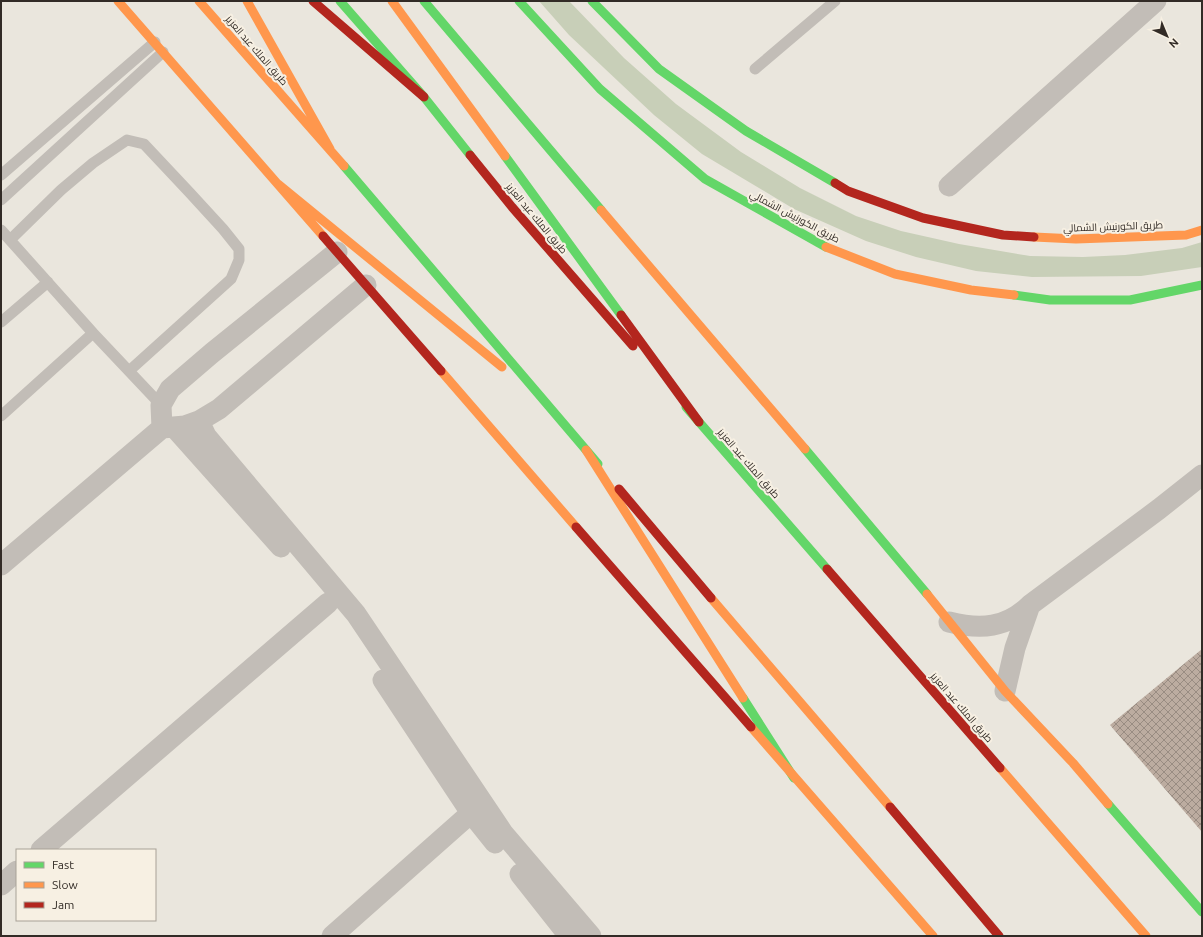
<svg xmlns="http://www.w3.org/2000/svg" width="1203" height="937" viewBox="0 0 1203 937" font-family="Ubuntu,Cairo,sans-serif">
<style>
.green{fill:#c8cfb8}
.building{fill:url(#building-cross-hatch)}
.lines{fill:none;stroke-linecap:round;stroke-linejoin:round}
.lane{stroke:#c2bdb7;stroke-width:11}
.street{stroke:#c2bdb7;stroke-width:21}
.fast{stroke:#63d668;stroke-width:9}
.slow{stroke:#ff974d;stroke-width:9}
.jam{stroke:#b3261e;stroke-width:9}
.labels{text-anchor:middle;stroke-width:4;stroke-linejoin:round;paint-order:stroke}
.street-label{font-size:10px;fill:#322b26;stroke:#f7f0e3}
</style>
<defs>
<pattern id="building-cross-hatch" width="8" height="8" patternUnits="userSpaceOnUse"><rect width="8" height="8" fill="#bcaca0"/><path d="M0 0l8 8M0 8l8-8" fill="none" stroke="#998c82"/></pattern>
</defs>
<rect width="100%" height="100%" fill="#eae6dd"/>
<path class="green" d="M539 1H569L624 58 676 104 741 152 800 188 856 216 901 231 959 244 1030 256 1083 257 1125 255 1182 248 1202 242V267L1141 276 1032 277 976 271 916 257 866 241 794 209 702 154 654 115 569 35Z"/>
<path class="building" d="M1202 649V832L1110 725Z"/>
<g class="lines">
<path class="lane" d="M755 69 835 1
M1 175 155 42
M1 200 163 52
M1 230 93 333 161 405
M10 240 61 190 93 163 127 140 144 144 190 193 223 229 239 249V260L231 279 129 371
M1 322 48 282
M1 416 93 333"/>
<path class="street" d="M949 186 1156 1
M199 421 206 436 356 614 503 833 591 936
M174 427 281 547
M162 428 161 405 170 389 212 353 337 252
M1 565 162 428 185 426 199 421 219 409 366 285
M949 622C981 630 1006 628 1030 605L1159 509 1202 475
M383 680 471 813 495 843
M1005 691 1015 648 1030 605
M41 850 328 603
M520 874 569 936
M1 885 17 871
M332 936 471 813"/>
<path class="fast" d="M340 1 424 97 470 155
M424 1 601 210
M519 1 600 89 705 179 826 247
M592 1 659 69 746 131 835 183
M505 156 621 315
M344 166 598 464
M1014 295 1050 300H1130L1202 285
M686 407 827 569
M805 449 927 594
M743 698 794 778
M1108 804 1202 912"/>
<path class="slow" d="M118 1 323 236
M199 1 344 166
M247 1 330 149
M392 1 505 156
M278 184 502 367
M601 210 805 449
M1034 237 1076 239 1186 235 1202 230
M826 247 895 274 971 290 1014 295
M441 371 576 527
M586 450 743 698
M927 594 1005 691 1073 763 1108 804
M711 598 890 807
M751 727 933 936
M1000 768 1146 936"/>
<path class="jam" d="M313 1 424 97
M470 155 512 207 633 346
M835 183 848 191 923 218 1003 235 1034 237
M323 236 441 371
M621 315 699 422
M619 489 711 598
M576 527 751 727
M827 569 1000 768
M890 807 999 936"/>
</g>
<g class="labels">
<g class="street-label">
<text transform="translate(257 50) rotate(49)" y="4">طريق الملك عبد العزيز</text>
<text transform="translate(795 216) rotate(28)" y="4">طريق الكورنيش الشمالي</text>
<text transform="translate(537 218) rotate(50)" y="4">طريق الملك عبد العزيز</text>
<text transform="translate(1113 226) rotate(-2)" y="4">طريق الكورنيش الشمالي</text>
<text transform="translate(749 463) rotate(49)" y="4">طريق الملك عبد العزيز</text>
<text transform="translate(962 707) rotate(49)" y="4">طريق الملك عبد العزيز</text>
</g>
</g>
<rect width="1203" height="937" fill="none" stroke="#322b26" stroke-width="4"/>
<rect x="16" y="849" width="140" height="72" fill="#f7f0e3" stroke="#a8a197"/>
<rect x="24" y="862" width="20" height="6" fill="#63d668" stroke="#a8a197"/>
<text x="52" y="869" font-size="12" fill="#322b26">Fast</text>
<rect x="24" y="882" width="20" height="6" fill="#ff974d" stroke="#a8a197"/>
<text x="52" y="889" font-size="12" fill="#322b26">Slow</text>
<rect x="24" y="902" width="20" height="6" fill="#b3261e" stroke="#a8a197"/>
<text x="52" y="909" font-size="12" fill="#322b26">Jam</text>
<g transform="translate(1167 36) rotate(136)" stroke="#f7f0e3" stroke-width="3" paint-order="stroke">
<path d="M0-3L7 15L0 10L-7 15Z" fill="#322b26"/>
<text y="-6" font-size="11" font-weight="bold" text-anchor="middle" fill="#322b26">N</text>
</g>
</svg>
